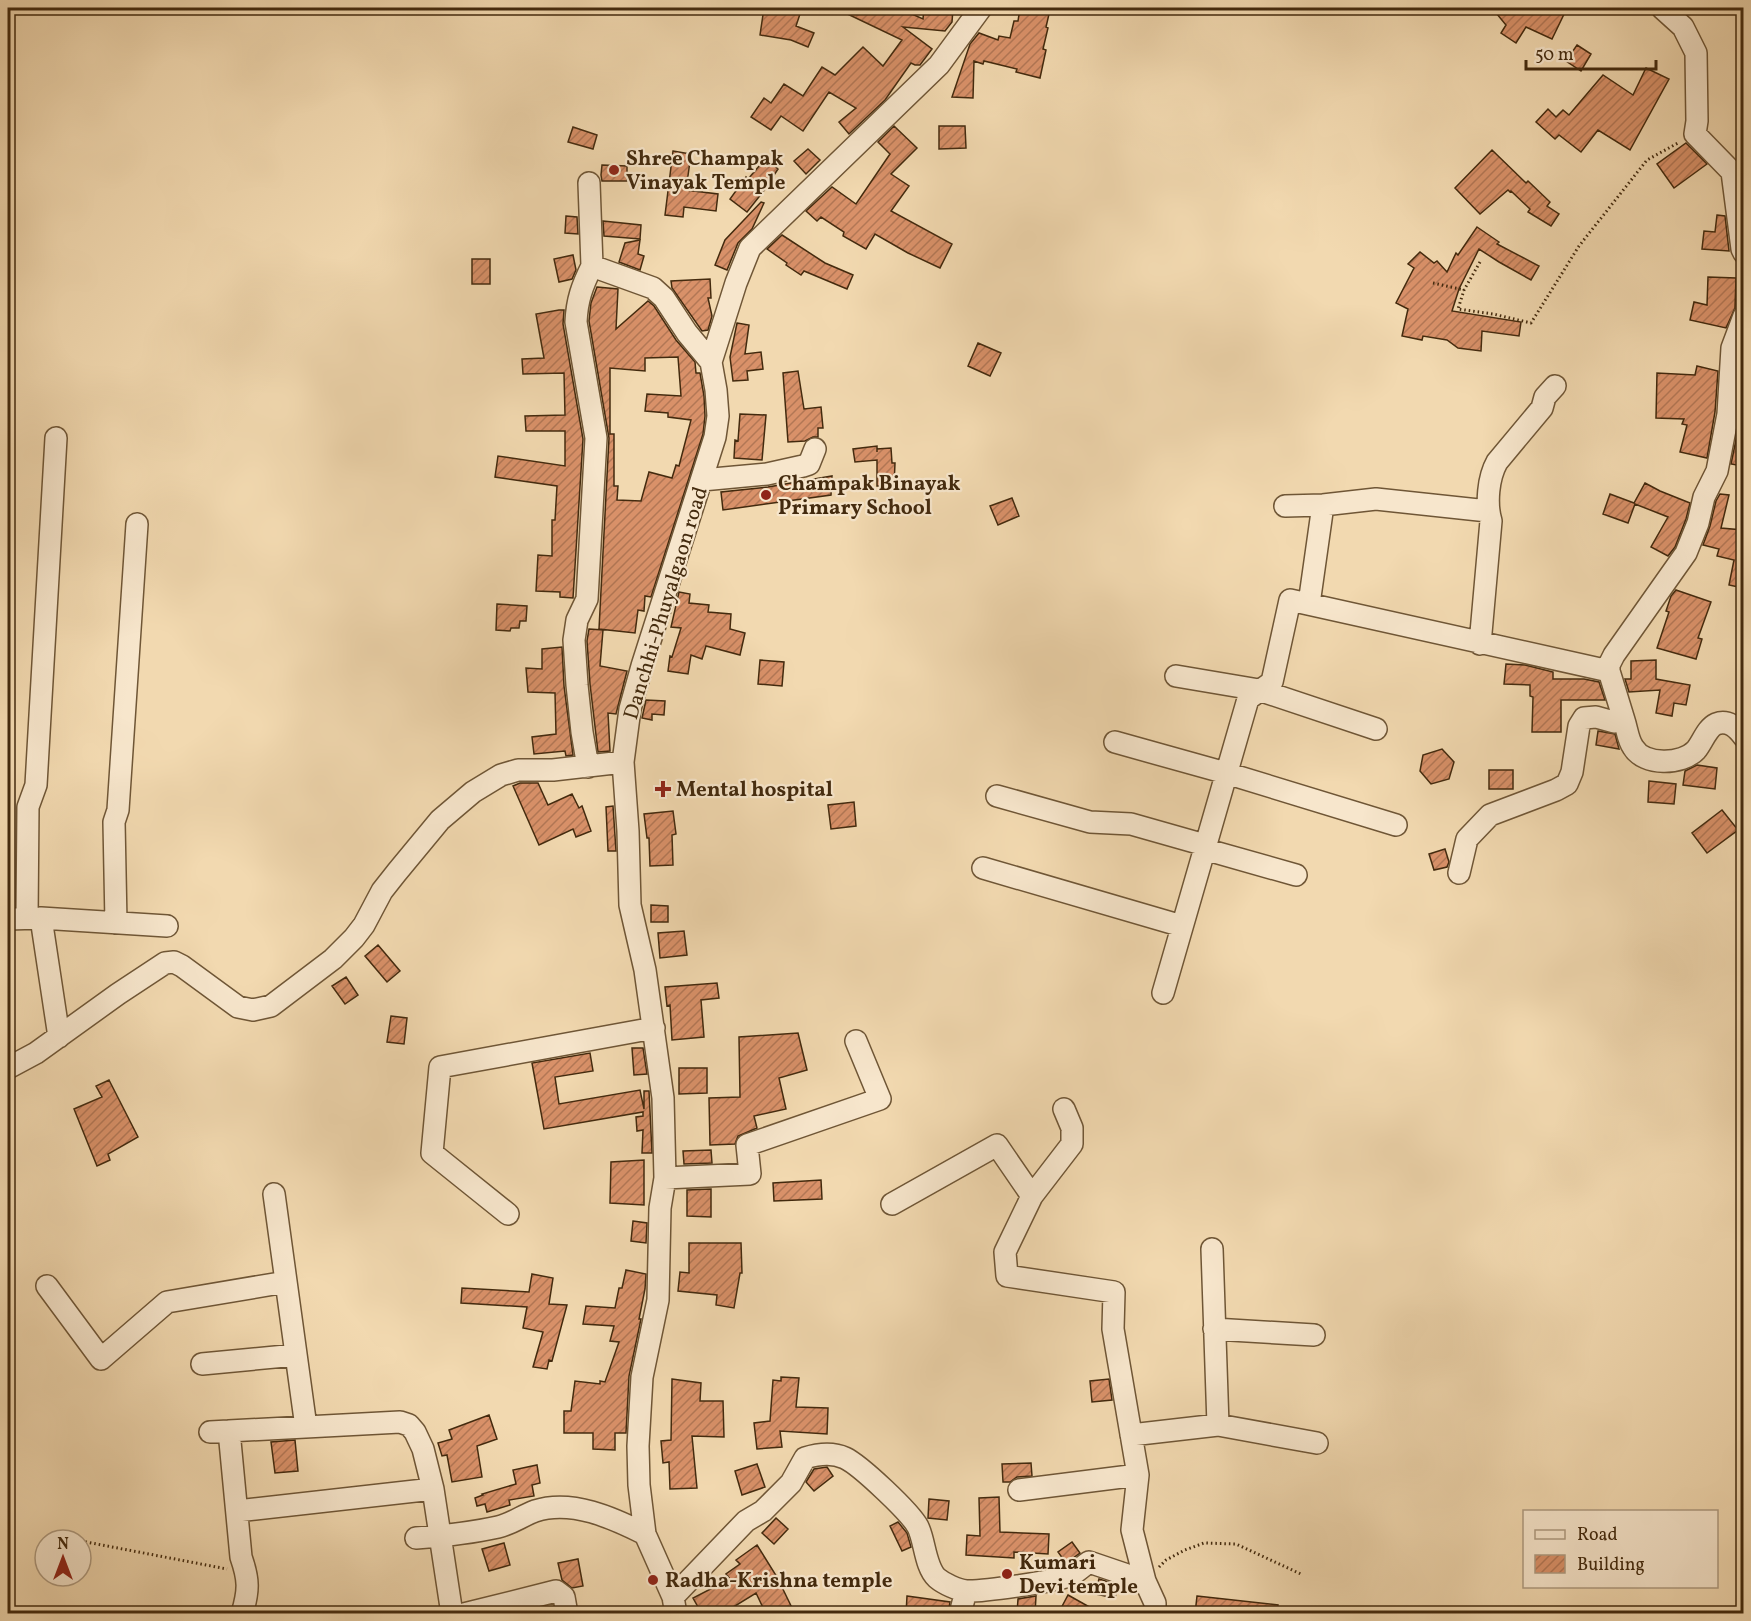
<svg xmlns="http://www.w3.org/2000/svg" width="1751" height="1621" viewBox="0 0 1751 1621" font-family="Vollkorn,serif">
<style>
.building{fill:url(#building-hatch);stroke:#432a0e;stroke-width:1.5;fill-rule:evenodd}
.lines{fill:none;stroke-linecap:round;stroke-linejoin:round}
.minor-casing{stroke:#6f5636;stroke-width:24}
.path{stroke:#432a0e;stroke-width:3;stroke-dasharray:1.5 3;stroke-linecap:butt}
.minor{stroke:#f7e6cc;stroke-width:21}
.poi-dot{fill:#8f2418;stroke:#f7e6cc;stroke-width:2}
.labels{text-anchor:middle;stroke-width:4.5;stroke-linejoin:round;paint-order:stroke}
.poi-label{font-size:21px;font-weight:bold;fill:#432a0e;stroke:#f7e6cc;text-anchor:start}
.street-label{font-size:21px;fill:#432a0e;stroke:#f7e6cc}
</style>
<defs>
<pattern id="building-hatch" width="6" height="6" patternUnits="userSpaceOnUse" patternTransform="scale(1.5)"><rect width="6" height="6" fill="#d99169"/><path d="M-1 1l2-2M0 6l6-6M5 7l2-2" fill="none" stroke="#b27755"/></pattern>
</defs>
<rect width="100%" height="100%" fill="#f2d9b0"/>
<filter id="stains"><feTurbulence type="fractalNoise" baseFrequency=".00333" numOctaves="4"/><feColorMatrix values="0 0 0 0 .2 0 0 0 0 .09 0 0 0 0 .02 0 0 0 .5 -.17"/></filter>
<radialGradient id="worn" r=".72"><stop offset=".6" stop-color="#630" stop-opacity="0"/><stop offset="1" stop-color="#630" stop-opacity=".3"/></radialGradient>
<path class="building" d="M764 8H802L796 26 814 33 808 47 791 40 760 35Z
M835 8H898L923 19 924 8 953 9 952 22 945 31 903 27 932 49 920 65H915L911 63 885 100 849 134 839 122 856 108 829 92 803 131 781 116 771 130 751 117 764 98 771 103 784 84 803 96 822 67 835 75 863 47 883 66 902 40Z
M1020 8 1049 14 1046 27 1048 28 1043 49 1046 50 1040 78 1016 72 1017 69 984 61 983 64 974 61 973 98 952 97 970 44 979 33 998 40 999 36 1010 38 1014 21H1018Z
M1492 8H1567L1552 39 1526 27 1516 43 1501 33 1506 25Z
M1577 45 1591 54 1581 71 1566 61Z
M1646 68 1669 79 1630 150 1598 130 1581 152 1559 135 1555 139 1536 122 1548 109 1556 117 1563 110 1569 115 1603 75 1633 95Z
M894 126 917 148 891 174 909 186 891 211 952 244 940 268 908 253 875 234 866 249 843 236 844 232 821 217 817 221 806 211 832 187 856 204 890 154 878 142Z
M939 126H965L966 148 939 149Z
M573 127 597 135 593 149 568 142Z
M1686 143 1707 164 1674 188 1657 164Z
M808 149 820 160 806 174 794 161Z
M1492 150 1526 183 1528 181 1550 202 1547 206 1559 214 1551 226 1528 212 1530 209 1511 191 1510 192 1508 190 1480 214 1455 188Z
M673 151 691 154 686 190 718 194 716 211 684 207 683 217 665 215Z
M766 158 778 169 772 178 773 179 747 212 730 199 746 177 748 179Z
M602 165 627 166V181H602L601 175Z
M761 202 764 203 752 229 738 243 727 270 715 265 725 240Z
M1717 215 1725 216 1729 251 1702 249 1704 231 1715 232Z
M566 216 577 217 578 234 565 233Z
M603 221 641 225 640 239 604 236Z
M1477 227 1499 242 1497 244 1539 266 1531 280 1499 262 1479 249 1459 289 1452 311 1521 322 1519 336 1482 331 1481 351 1458 348 1447 340 1423 336 1422 340 1402 336 1408 309 1396 303 1414 268 1408 264 1420 252 1434 263 1437 261 1447 272 1456 253 1458 255Z
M782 235 825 263 853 275 847 289 804 271 801 275 786 265 787 263 767 249Z
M640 240 638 254 644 256 640 270 619 262 625 243Z
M573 255 576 270 572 279 559 282 554 259Z
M472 259H490V284H472Z
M1708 277 1736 278 1735 308 1726 328 1690 320 1694 302 1707 305Z
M710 279 711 298H708L712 316 708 330 702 331 672 288 671 281Z
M597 287 618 289 616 329 648 301 654 306 676 340 695 362 696 373H700L704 396 705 416 703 434 651 597 645 596 644 611 638 610 635 633 599 629 609 438 589 321 591 303ZM678 357 681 396 647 394 645 411 668 413V417L691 420 679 466 676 465 672 478 649 472 641 501 617 500 618 486H614V434H610V368L645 371V358Z
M559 310H564L563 324 583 439 573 598 560 597V592L536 591 538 555 552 556V520H555L557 486 495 477 498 456 565 466V431H526L525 416 565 415 564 373 523 374 522 359 544 358 536 314Z
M737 323 749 325 745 354 761 352 763 369 747 371 748 380 733 381 730 357Z
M978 343 1001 353 990 376 968 366Z
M1697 366 1718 371 1715 412 1707 458 1680 452 1687 425 1682 424 1684 419 1656 418 1657 373 1695 375Z
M798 371 804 409 821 407 823 428H818V437H813L805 441 788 442 783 373Z
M1743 380V466L1731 464 1741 416Z
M740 414 766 415 762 460 734 458 735 440 738 441Z
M877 446V452V449L891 448 892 463H895L894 486H877V460L855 462 853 449Z
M832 476 831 495 723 510 721 492 768 487Z
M1645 483 1660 491 1690 503 1686 519 1675 547 1668 556 1651 547 1668 517 1635 504 1628 523 1603 514 1610 494 1634 503Z
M1720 494 1729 495 1721 528 1743 530V588L1729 585 1734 560 1717 556 1719 549 1703 545 1710 526 1716 501Z
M1012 498 1019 516 998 525 990 506Z
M1676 590 1711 602 1698 638 1702 639 1696 659 1657 648 1669 612 1666 611 1671 596Z
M679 592 690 594 689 603 709 605 708 612 731 614 730 629 745 633 740 655 706 646 702 659 691 655 688 674 668 671 670 656 672 657 681 628 671 627Z
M497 604 527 606 526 621H520L519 628H511L510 631 496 630Z
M589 629 603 630 600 666 627 671 616 714 608 713 610 751 598 752 590 684 587 641Z
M562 647 564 686 573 755 566 756 565 751 534 754 532 737 556 734 555 693 528 692 526 668 542 669V649Z
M760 660 784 662 782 686 758 684Z
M1656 660V679L1690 685 1686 705 1674 703 1672 716 1656 713 1660 690 1629 692 1625 679H1631V661Z
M1506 664 1525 665 1553 672V679H1584L1599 682 1605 700H1561V732H1532L1533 697 1530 696V685L1504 684Z
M646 700 665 701 664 715 652 714V720L642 718Z
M1598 731 1615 734 1619 749 1596 745Z
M1442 749 1454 762 1449 779 1431 784 1420 771 1423 755Z
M1697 765 1717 768 1715 789 1683 785 1685 771Z
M1489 770H1513V789H1489Z
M1649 781 1676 784 1674 804 1648 802Z
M520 783H538L548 805 572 794 579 808 582 806 591 831 576 837 573 829 539 845 513 786Z
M854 802 856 826 831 829 828 805Z
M613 806 616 851H608L606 807Z
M1722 810 1738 830 1707 853 1692 833Z
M673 811 676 834 672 835 673 865 650 866 649 838H647L644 814Z
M1445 849 1449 862 1447 867 1434 870 1429 854Z
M651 905 668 906V922H651Z
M684 931 687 955 660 958 658 933Z
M378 945 400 971 387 982 365 956Z
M346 977 358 995 345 1004 332 986Z
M717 983 719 998 701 1000 704 1037 672 1040 670 1005 667 1006 665 987Z
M391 1016 407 1018 404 1044 387 1042Z
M798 1033 807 1070 779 1078 786 1109 754 1116 757 1128 738 1136 735 1144 710 1145 709 1098 740 1097 739 1037Z
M632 1048H643L647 1074 634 1075Z
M590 1053 593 1071 555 1077 559 1104 640 1090 644 1109V1091H649L652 1153H642L643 1130 637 1131 636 1117 643 1116V1112L544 1129 532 1063Z
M679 1068H707V1093L679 1094Z
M109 1080 138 1137 108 1154 110 1160 97 1166 74 1109 102 1097 96 1086Z
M711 1150 712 1163 684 1164 683 1151Z
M644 1160V1205L610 1203 611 1162Z
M821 1180 822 1199 774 1201 773 1183Z
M711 1189V1217L687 1216V1190Z
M633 1221 647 1223 646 1243 631 1241Z
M689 1243H741L742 1273H740L734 1308 716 1305 717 1295 678 1291 680 1272 689 1273Z
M626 1270 646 1274 645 1289 639 1319H641L629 1376 626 1433H615V1450L593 1449V1433H564V1411H571L575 1381 600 1384V1381L605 1382 619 1342 610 1341 614 1326 583 1324 586 1306 615 1308 619 1288H622Z
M532 1274 553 1278 549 1304 567 1305 552 1361 549 1360 547 1369 533 1367 543 1332 523 1328 527 1307 461 1303 462 1288 529 1292Z
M781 1377 799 1378 796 1407 828 1408 827 1434 780 1431 782 1447 757 1449 754 1423 770 1421 773 1380 781 1381Z
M672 1379 701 1383 700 1401H723L724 1437 692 1436 697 1488 670 1489 669 1462 663 1463 661 1441 671 1440Z
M1109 1379 1112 1400 1092 1402 1090 1381Z
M489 1415 497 1439 477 1446 482 1477 452 1482 447 1455 442 1456 438 1443 452 1439 449 1430Z
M295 1440 298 1471 275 1473 271 1442Z
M1031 1463 1032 1476 1017 1477 1010 1482H1003L1002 1464Z
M757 1464 765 1487 742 1495 735 1471Z
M537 1465 540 1483 532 1485 534 1496 509 1500 510 1505 487 1512 485 1504 477 1506 475 1498 483 1495 482 1494 516 1484 513 1470Z
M827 1467 833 1476 814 1491 806 1482 814 1469Z
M999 1497 1000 1532 1049 1534 1048 1554 1014 1552V1558L966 1555 967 1535 980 1536 979 1498Z
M929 1499 949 1501 947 1520 928 1518Z
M776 1518 788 1529 774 1544 762 1533Z
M898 1522 907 1533 911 1547 902 1551 890 1526Z
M1072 1542 1080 1553 1066 1563 1058 1552Z
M504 1543 510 1565 489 1571 482 1549Z
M757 1545 777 1577 795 1614H766L756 1593 722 1614H702L693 1598 730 1579 726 1574 740 1564 736 1560Z
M578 1559 583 1586 572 1588 562 1580 558 1563Z
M1099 1579 1118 1585 1115 1598 1095 1594Z
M1068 1595 1102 1614H1058Z
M907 1596 950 1602 948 1614H906Z
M1036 1596 1035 1614 1017 1613 1018 1599Z
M1197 1596 1278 1605 1277 1614H1195Z"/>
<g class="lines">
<g class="minor-casing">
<path id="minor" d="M1662 8 1683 27 1696 53 1697 121 1695 134 1732 172 1742 249 1744 253
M589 183 592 266 653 288 664 298 687 333 711 362
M702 480 767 474 803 466 809 464 815 449
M1285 506 1323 505 1376 499 1488 511
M1309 604 1323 505
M1480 644 1491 521C1486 504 1488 478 1497 462L1542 408 1545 397 1555 386
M1176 676 1259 690 1376 729
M1624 720C1627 729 1628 740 1633 747 1644 766 1682 765 1696 750 1702 743 1707 728 1716 724 1729 719 1738 729 1744 737
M1115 742 1226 773 1396 825
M588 767 582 732 577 685 574 640 577 620 587 599 596 438 576 322C577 300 582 286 592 266
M997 796 1090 822 1131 824 1205 845
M1204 849 1296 875
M983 868 1182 926
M1459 873 1467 839 1490 815 1556 790 1567 784 1572 772 1579 726 1584 718 1596 717 1614 722 1624 720 1609 671V665L1614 655 1686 553 1698 523 1704 497 1717 471 1728 414 1732 348 1744 316
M27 918 28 807 36 785 56 438
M41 918 59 1037
M8 919 41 918 167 926
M116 923 114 822 118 810 137 524
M1163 993 1248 699 1272 682 1290 600 1609 671
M8 1068 36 1053 118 994 165 963 174 962 182 966 238 1007 253 1010 271 1006 333 959 354 938 364 925 382 891 397 872 440 820 473 792 501 775 518 770H553L623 762
M1064 1109 1072 1128V1144L1032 1196 1005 1252 1007 1276 1114 1292 1113 1329 1138 1475 1132 1530 1145 1581 1155 1603V1614
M665 1178 750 1174 747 1145 880 1099 856 1041
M274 1194 306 1427
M892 1204 997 1145 1032 1196
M508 1214 432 1153 440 1067 654 1028
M1212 1249 1218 1425
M47 1286 101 1359 167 1302 286 1282
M1214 1329 1314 1335
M202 1364 296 1355
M229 1431 241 1557C249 1580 249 1590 242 1614
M210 1432 400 1422 409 1425 415 1432 423 1449 433 1489 452 1614
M1131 1435 1218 1425 1317 1443
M1019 1490 1138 1475
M237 1511 433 1489
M416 1538C443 1536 471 1533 498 1527 511 1524 522 1516 535 1511 572 1499 613 1518 645 1534
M673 1597 746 1521 763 1511 791 1483 805 1458C818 1454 832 1452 845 1458 860 1465 910 1512 918 1527 925 1541 925 1567 937 1578 944 1584 958 1590 966 1591 980 1592 1060 1581 1071 1575 1077 1572 1083 1566 1089 1562L1145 1581
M464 1614 556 1591 564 1597 567 1614
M676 1614 673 1597 645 1534 639 1485 638 1446 642 1377 658 1300 660 1208 665 1178 663 1098 645 970 630 905 628 831 623 762 630 709 642 666 715 437 718 416 716 390 711 362 736 283 750 248 939 65 981 8
M960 1614 966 1591"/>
</g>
<path class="path" d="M1480 262 1464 290 1458 309 1493 314 1531 323 1579 246 1647 160 1678 143
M1433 283 1464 290
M60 1537 74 1540
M81 1541 227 1569
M1159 1567 1166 1560 1185 1550 1204 1543 1236 1544 1303 1575"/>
<use href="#minor" class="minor"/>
</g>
<g class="poi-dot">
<circle cx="614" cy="170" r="6"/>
<circle cx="766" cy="495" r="6"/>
<path d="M660 780h6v6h6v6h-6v6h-6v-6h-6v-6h6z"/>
<circle cx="1007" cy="1574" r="6"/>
<circle cx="653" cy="1580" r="6"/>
</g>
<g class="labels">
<g class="poi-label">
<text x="626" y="165">Shree Champak<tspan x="626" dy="24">Vinayak Temple</tspan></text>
<text x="778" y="490">Champak Binayak<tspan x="778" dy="24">Primary School</tspan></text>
<text x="676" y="796">Mental hospital</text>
<text x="1019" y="1569">Kumari<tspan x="1019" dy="24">Devi temple</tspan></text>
<text x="665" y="1587">Radha-Krishna temple</text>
</g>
<g class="street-label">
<text transform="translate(665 603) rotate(-73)" y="7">Danchhi-Phuyalgaon road</text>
</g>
</g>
<rect width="1751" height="1621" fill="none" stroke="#f2d9b0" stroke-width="30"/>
<rect x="9" y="9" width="1733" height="1603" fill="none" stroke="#432a0e" stroke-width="3"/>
<rect x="15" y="15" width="1721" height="1591" fill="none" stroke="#432a0e" stroke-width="1.5"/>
<rect x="1523" y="1510" width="195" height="78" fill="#f7e6cc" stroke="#af9b80" stroke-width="1.5"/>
<rect x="1535" y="1530" width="30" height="9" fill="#f7e6cc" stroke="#af9b80" stroke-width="1.5"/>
<text x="1577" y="1540" font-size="18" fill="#432a0e">Road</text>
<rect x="1535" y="1555" width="30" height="18" fill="url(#building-hatch)" stroke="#af9b80" stroke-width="1.5"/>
<text x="1577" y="1570" font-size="18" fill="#432a0e">Building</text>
<g transform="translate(63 1558)"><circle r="28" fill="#f7e6cc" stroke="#af9b80" stroke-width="1.5"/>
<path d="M0-4.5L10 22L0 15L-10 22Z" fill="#8f2418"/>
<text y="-9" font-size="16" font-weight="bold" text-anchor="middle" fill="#432a0e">N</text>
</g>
<path d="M1526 60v9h130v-9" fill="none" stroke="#432a0e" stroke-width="3"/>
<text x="1535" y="60" font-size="18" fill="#432a0e" stroke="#f7e6cc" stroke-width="4.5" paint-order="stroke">50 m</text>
<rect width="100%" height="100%" filter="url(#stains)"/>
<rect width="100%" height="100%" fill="url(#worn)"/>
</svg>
